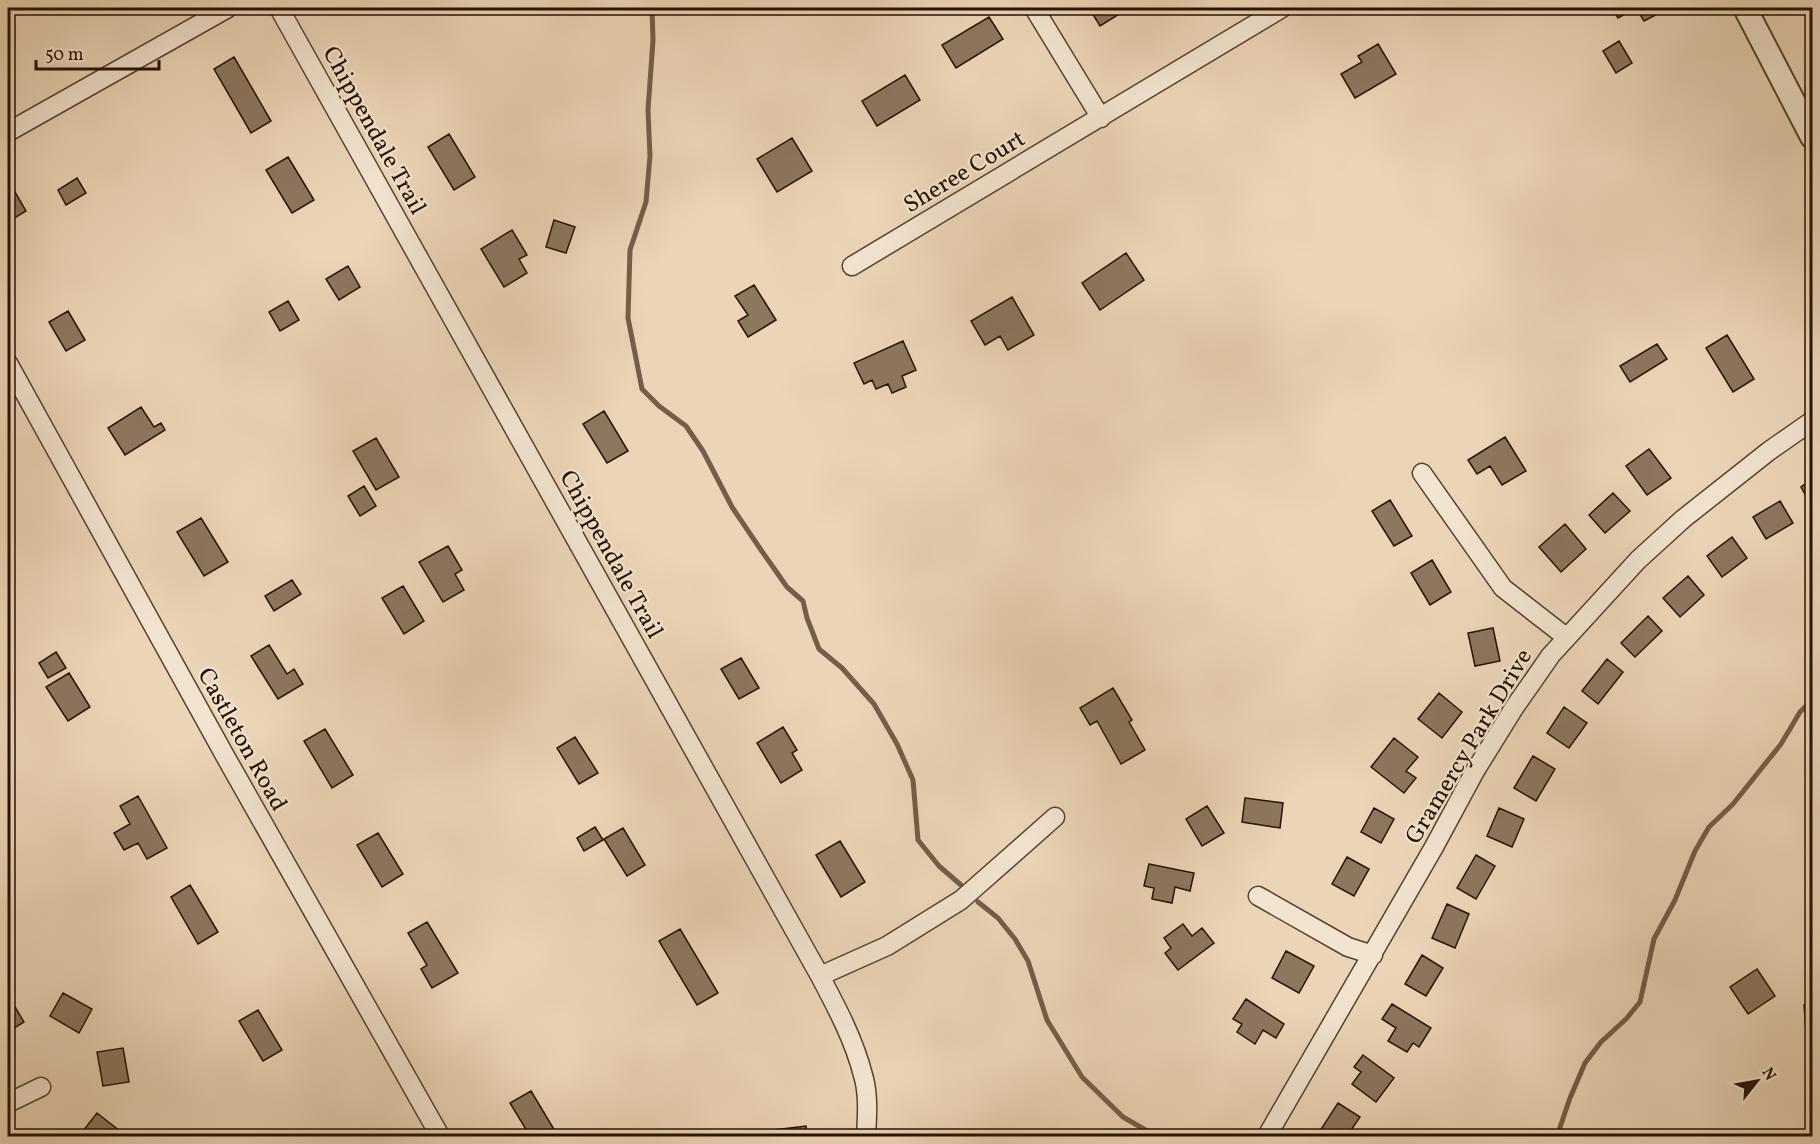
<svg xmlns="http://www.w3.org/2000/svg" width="1820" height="1144" viewBox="0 0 1820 1144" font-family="Vollkorn,serif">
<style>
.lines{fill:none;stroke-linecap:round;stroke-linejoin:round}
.stream{stroke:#735e49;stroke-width:5}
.building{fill:#8c775f;stroke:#241100;stroke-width:1.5}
.minor-casing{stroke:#56422e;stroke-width:21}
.tertiary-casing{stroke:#56422e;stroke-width:26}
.minor{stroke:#f3e4d0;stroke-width:18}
.tertiary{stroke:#f3e4d0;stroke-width:22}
.labels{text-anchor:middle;stroke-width:4.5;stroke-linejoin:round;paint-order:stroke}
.street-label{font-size:24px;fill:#241100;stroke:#f3e4d0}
</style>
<rect width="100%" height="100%" fill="#ecd5b7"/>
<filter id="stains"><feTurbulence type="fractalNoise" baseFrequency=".00333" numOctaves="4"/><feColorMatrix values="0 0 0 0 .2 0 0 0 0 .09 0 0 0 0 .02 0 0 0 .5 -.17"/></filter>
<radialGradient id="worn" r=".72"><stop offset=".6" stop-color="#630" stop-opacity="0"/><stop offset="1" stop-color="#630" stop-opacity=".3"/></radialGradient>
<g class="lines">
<path class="stream" d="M652 8 653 40 648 110 650 156 646 202 630 250 628 318 642 389 659 406 686 426 703 451 732 507 759 547 787 587 803 601 807 618 819 649 842 668 874 704 897 744 913 780 918 840 939 866 961 885
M978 902 998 918 1015 939 1028 961 1047 1020 1082 1077 1123 1117 1156 1136
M1557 1136 1570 1098 1585 1063 1601 1042 1626 1019 1640 1002 1654 939 1675 900 1695 851 1709 827 1733 804 1781 744 1800 712 1812 700"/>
</g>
<path class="building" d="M1089 8H1129L1100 26Z
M1612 8H1636L1618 18Z
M1636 8H1666L1667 9 1644 21Z
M989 17 1003 39 956 68 942 45Z
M1619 41 1632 63 1616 73 1603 51Z
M1378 44 1396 74 1355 98 1341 74 1362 62 1358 56Z
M234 57 271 121 251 133 214 69Z
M905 75 920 100 877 126 862 101Z
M449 134 475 177 454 190 428 147Z
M792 138 812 171 777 192 757 159Z
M288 157 314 200 292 213 266 170Z
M77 178 86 193 66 205 58 190Z
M8 180 26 211 8 222Z
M554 220 575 227 566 253 546 247Z
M512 230 527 255 519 259 527 273 504 287 481 249Z
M1126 253 1144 280 1100 310 1082 283Z
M348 266 360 287 339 300 326 279Z
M754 285 776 320 748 337 738 321 748 315 735 296Z
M1012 297 1034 335 1008 350 1000 336 985 345 971 321Z
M288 301 299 320 280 331 269 312Z
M68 311 85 340 66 351 49 322Z
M1727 335 1754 379 1733 392 1706 348Z
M903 341 916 370 902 376 906 387 892 393 888 384 876 389 872 380 864 384 854 363Z
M1657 344 1667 359 1630 382 1620 366Z
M141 407 154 427 161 423 165 430 125 455 108 428Z
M604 411 628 451 607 463 583 424Z
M1505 437 1526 471 1502 485 1490 466 1477 474 1468 460Z
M376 438 399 477 376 490 353 451Z
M1649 449 1671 478 1647 495 1626 466Z
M1812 479V507L1801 487Z
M364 486 376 506 360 516 348 496Z
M1613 493 1630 511 1605 533 1589 515Z
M1390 500 1412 536 1394 546 1372 511Z
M1780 501 1793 523 1766 539 1753 517Z
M201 518 228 562 204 576 177 532Z
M1565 524 1586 549 1561 572 1539 547Z
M1732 537 1747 558 1722 577 1707 556Z
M448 546 462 570 455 574 464 590 443 602 419 562Z
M1432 560 1451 592 1430 605 1411 573Z
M1688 576 1704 595 1680 617 1663 598Z
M292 580 301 594 274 611 265 596Z
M403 586 424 621 404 634 382 598Z
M1648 616 1662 631 1635 657 1621 643Z
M1493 628 1500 661 1475 666 1468 633Z
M269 645 287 674 294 669 303 684 278 699 251 656Z
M56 652 66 668 48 678 39 663Z
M741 658 759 688 739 699 721 669Z
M1607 659 1623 672 1598 704 1582 691Z
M69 673 90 707 68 721 46 687Z
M1113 688 1132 720 1129 722 1145 750 1121 764 1097 721 1090 725 1080 708Z
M1439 693 1462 712 1442 738 1418 719Z
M1564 707 1587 723 1569 748 1547 733Z
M783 727 797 750 792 753 802 770 781 783 757 743Z
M325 729 353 775 332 788 304 741Z
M575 737 598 773 579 784 557 748Z
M1394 738 1418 757 1406 771 1416 778 1404 793 1371 767Z
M1533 756 1555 769 1536 801 1514 788Z
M138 796 167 848 147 859 138 843 124 850 114 833 130 824 120 806Z
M1245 798 1283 803 1280 828 1242 822Z
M1207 806 1224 833 1202 846 1186 819Z
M1374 808 1394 819 1381 843 1361 832Z
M1499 808 1524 819 1512 847 1487 836Z
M595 827 603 840 584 851 577 838Z
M623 828 645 865 627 876 604 839Z
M378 833 403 874 382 887 357 845Z
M840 841 865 882 841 897 816 855Z
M1476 855 1495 866 1476 899 1457 888Z
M1347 857 1369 869 1354 896 1332 884Z
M1149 864 1194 873 1190 891 1175 887 1172 903 1152 899 1154 888 1144 886Z
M190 885 218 932 198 944 171 897Z
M1447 904 1469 914 1455 948 1432 938Z
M427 922 458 973 432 988 421 969 427 965 408 933Z
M1183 924 1192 936 1202 928 1214 943 1178 970 1165 953 1171 948 1164 938Z
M680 929 718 993 697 1005 659 941Z
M1286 951 1314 966 1299 993 1272 978Z
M1422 955 1443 968 1426 996 1405 984Z
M1757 969 1775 996 1748 1014 1730 987Z
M63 993 92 1009 79 1033 50 1016Z
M9 997 24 1022 8 1032V998Z
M1246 999 1284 1024 1276 1038 1263 1030 1255 1044 1237 1032 1242 1024 1233 1019Z
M1392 1004 1431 1028 1419 1047 1413 1043 1407 1052 1388 1041 1396 1028 1382 1019Z
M1812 1004V1044H1807L1804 1005Z
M258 1010 282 1050 263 1061 239 1021Z
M123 1048 129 1082 103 1086 97 1052Z
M1363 1055 1394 1078 1376 1102 1352 1084 1361 1072 1354 1067Z
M531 1091 558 1136H530L510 1103Z
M1338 1103 1360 1117 1347 1136H1322L1318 1134Z
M97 1113 121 1132 118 1136H79Z
M806 1126 807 1136H775L774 1130Z"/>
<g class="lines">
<g class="minor-casing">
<path id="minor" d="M279 8 820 976C837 1008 854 1040 863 1075 869 1095 867 1117 866 1136
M1034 8 1101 118
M8 132 228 8
M852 266 1282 8
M8 363 224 754 440 1136
M1422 473 1503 588 1566 637
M1258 896 1348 947 1373 955
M820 976 887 946 961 900 1055 817
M8 1103 41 1087
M1267 1136 1434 847 1475 771 1514 708 1551 655 1638 560 1683 519 1769 451 1812 421"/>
</g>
<g class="tertiary-casing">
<path id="tertiary" d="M1745 8 1812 137"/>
</g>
<use href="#minor" class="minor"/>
<use href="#tertiary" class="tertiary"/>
</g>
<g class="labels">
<g class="street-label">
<text transform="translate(375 130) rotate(61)" y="8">Chippendale Trail</text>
<text transform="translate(964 171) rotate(-31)" y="8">Sheree Court</text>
<text transform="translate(612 554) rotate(61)" y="8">Chippendale Trail</text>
<text transform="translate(243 739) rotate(61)" y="8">Castleton Road</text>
<text transform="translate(1468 746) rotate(-59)" y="8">Gramercy Park Drive</text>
</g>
</g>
<rect width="1820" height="1144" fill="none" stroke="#ecd5b7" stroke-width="30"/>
<rect x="9" y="9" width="1802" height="1126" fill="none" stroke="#241100" stroke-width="3"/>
<rect x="15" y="15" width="1790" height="1114" fill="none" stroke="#241100" stroke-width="1.5"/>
<g transform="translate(1757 1081) rotate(59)" stroke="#f3e4d0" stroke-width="4.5" paint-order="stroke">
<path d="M0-4.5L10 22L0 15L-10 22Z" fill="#241100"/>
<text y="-9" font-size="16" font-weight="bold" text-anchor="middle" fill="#241100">N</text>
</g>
<path d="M36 60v9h123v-9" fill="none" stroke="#241100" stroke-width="3"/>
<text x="45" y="60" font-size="18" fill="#241100" stroke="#f3e4d0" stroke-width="4.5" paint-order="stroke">50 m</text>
<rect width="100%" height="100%" filter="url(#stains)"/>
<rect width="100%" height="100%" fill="url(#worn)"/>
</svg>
